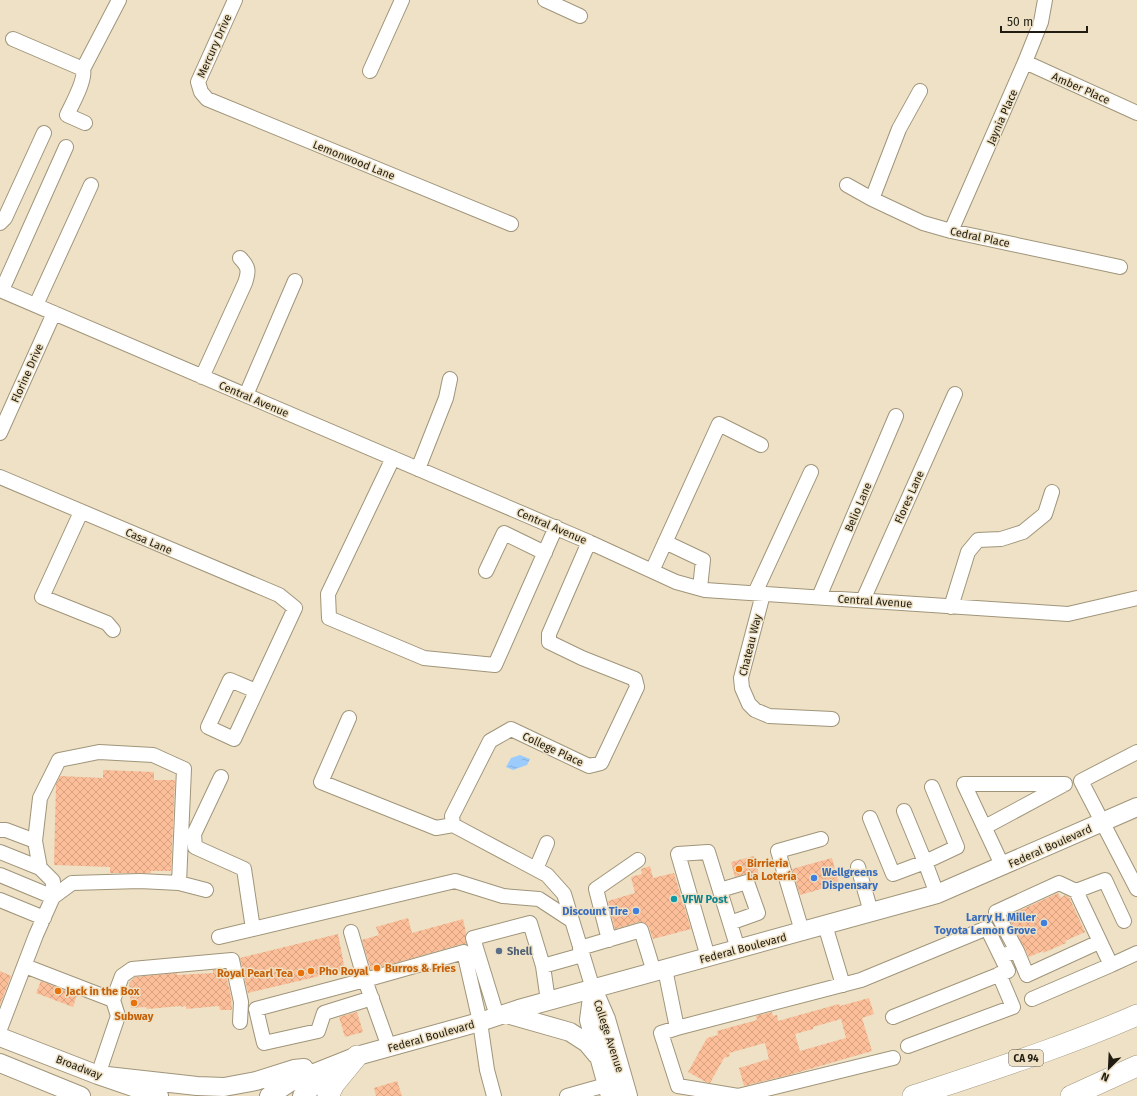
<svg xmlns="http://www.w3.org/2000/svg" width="1137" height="1096" viewBox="0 0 1137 1096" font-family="'Fira Sans',sans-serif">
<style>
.water{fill:url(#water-ripples)}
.building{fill:url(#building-cross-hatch);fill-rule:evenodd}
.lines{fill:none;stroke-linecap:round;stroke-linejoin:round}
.minor-casing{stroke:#a0957a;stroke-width:16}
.major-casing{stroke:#a0957a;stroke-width:20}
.highway-casing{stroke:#a0957a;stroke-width:22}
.minor{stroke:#fff;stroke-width:14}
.major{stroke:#fff;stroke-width:18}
.highway{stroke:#fff;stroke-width:21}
.food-dot{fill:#e8710a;stroke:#eee1c5;stroke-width:1.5}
.shop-dot{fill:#3f7fe0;stroke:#eee1c5;stroke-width:1.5}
.culture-dot{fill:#0f9aa8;stroke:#eee1c5;stroke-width:1.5}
.service-dot{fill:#5c6f8a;stroke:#eee1c5;stroke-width:1.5}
.labels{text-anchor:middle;stroke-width:3;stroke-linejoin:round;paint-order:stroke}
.shield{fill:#eee1c5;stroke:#5e5747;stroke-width:1}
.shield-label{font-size:10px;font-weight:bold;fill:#201c11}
.street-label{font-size:11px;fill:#201c11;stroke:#eee1c5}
.food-label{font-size:11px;font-weight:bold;fill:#c56008;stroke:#eee1c5;text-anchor:start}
.shop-label{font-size:11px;font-weight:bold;fill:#366cbe;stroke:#eee1c5;text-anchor:end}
.culture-label{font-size:11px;font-weight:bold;fill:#0d838f;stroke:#eee1c5;text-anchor:start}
.service-label{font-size:11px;font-weight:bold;fill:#4e5e75;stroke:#eee1c5;text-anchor:start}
</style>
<defs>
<pattern id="water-ripples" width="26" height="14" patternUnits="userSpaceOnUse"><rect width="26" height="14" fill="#9cccfe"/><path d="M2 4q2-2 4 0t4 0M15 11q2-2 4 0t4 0" fill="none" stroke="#86afd9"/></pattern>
<pattern id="building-cross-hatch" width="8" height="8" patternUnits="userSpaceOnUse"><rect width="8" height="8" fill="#fbbe98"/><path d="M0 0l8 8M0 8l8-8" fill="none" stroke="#d7a382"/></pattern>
</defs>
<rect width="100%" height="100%" fill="#eee1c5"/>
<path class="water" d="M520 755 530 759 527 765 513 770 506 767 511 758Z"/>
<path class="building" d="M103 770 154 772V780H175L171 871H151V873H110V867L54 865 56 784 60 776 103 778Z
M754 856 759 875 753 877 749 874H745L735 877 731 862Z
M832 858 840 888 830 891 828 887 800 895 792 869Z
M650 866 653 878 674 873 691 929 653 939 649 927 643 922H639L615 929 608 901 635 893 631 877 642 874 641 869Z
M1058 893 1061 898 1065 895 1069 897 1085 932 1065 941 1066 943 1043 953V951L1029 957 1008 916Z
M408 918 412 933 463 919 466 933 465 936 466 944H462L371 970 362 940 379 935 376 927Z
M338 934 345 970 248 993 240 958Z
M213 970H225L231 997 232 1010H220L219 1006 186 1009V1006L181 1007V1006L147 1009 146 1007 131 1008 129 983 135 977 177 973V975L213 973Z
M0 971 11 976 0 1005Z
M41 981 77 995 73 1007 36 993Z
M869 998 874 1014 862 1018 872 1051 789 1075 744 1086 739 1068 769 1059 765 1043 729 1053 730 1056 724 1058 710 1083 706 1082 688 1072 707 1038 718 1035 717 1031 757 1020 756 1016 772 1012 773 1016 777 1015 778 1021 839 1004 840 1006ZM841 1019 846 1038 800 1051 795 1034 813 1029V1027Z
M357 1012 363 1032 345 1037 339 1017Z
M397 1081 402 1096H376L374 1088Z"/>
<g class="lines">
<g class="minor-casing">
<path id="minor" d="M235 0 198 82 201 92 207 99 511 224
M545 0 580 16
M13 39 83 69
M1025 62 1137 113
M83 69 119 0
M83 69C86 80 72 104 67 115L85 123
M370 71 402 0
M847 185 872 199 923 223 951 231 1120 267
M872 199 899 129 920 91
M0 223 5 218 44 133
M951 231 1025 62 1041 22 1045 0
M0 290 589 542 676 582 705 590 1068 614 1137 598
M2 290 66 147
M36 305 91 185
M202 377 245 283C249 271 249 267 240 258
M246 395 295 281
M0 433 54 313
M393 458 328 594 329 618 424 658 495 665 556 527
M418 469 446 398 450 379
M0 477 279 595 295 608 234 739 208 727 230 680 256 691
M81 512 42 597 107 623 113 630
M665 542 703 560 700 588
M486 571 504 533 545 553
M652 571 719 424 761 445
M755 593 811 472
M763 594 741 678 742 688 749 704 755 710 769 716 832 719
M819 597 896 416
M863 600 955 394
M951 607 968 552 978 540 1001 539 1023 532 1045 514 1052 492
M349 718 321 782 436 828 453 825
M1137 752 1081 781 1137 889
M221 777 194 834 195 847 244 869 253 929
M904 811 925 862 957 847 932 787
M870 818 893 874 925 862 937 894
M453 825 452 816 490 741 511 729 589 766 601 763 637 687 635 679 582 658 549 642V634L589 542
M453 825 547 875 564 894 593 989
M985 827 1063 785
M0 830H6L35 841 40 868 53 881V897L36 935 0 1029
M35 841 40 798 59 760 99 752 153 755 184 769 179 883
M0 852 40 868
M858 867 871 912
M1003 867 964 784H1065
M536 869 547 843
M0 875 53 897 72 883 140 881 179 883 206 890
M720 890 747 882 758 913 730 923
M1076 891 1105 880 1124 921
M0 900 44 918
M825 925 843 985
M802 931 778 851 821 839
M351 932 365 980 256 1009 264 1043 318 1031 324 1013 372 998
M219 937 455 881 503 896 539 899 571 920
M609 940 596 889 638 860
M580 948 641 930 654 972
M1017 951 1027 975 1099 942
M1001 956 1017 951 996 912 1059 883 1076 891 1111 965 1032 999
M708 957 678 854 708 852 738 949
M1111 965 1137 953
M25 966 113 1000
M543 966 582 955
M665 969 677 1028 661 1033 678 1086 738 1096 893 1058
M497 1016 473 938 530 923 543 966 548 1001
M677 1028 861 980 987 928 1008 971 893 1017
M908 1046 1013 1007 999 974
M389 1047 365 980 464 952 480 1022 487 1070 494 1096
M98 1075 118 1016 113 1000 122 976 132 969 232 960 241 1002 240 1022
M567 1096 606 1085"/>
</g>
<g class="major-casing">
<path id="major" d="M593 989 606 1019 628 1096
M593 990 589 1020 610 1096
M507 1014 570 1032 587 1043 597 1055
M0 1037 98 1075 159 1096
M0 1063 81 1096
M98 1075 197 1086 224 1087 256 1081 294 1069 304 1068
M269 1096 289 1083 357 1056 483 1021 519 1009 937 894 1137 807
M302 1096 331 1071"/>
</g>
<g class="highway-casing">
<path id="highway" d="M328 1096 334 1084 357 1056
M913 1096C988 1071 1064 1047 1137 1015
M1071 1096 1137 1066"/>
</g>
<use href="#minor" class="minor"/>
<use href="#major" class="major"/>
<use href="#highway" class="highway"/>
</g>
<g class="food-dot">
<circle cx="739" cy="869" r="4"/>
<circle cx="377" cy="968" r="4"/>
<circle cx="311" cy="971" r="4"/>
<circle cx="301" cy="973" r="4"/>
<circle cx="58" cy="991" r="4"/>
<circle cx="134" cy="1003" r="4"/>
</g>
<g class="shop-dot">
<circle cx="814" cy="878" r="4"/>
<circle cx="636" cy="911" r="4"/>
<circle cx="1044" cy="923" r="4"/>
</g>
<circle class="culture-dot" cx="674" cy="899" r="4"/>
<circle class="service-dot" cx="499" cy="951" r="4"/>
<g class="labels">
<rect class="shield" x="1009" y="1050" width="34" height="16" rx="3"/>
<g class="shield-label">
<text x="1026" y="1062">CA 94</text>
</g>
<g class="street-label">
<text transform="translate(214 46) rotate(-66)" y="4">Mercury Drive</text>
<text transform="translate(1081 88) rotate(24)" y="4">Amber Place</text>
<text transform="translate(1002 117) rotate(-66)" y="4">Jaynia Place</text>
<text transform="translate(354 160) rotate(22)" y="4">Lemonwood Lane</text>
<text transform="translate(980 237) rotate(12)" y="4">Cedral Place</text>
<text transform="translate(27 373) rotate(-66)" y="4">Florine Drive</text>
<text transform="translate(254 399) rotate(23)" y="4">Central Avenue</text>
<text transform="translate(909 497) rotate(-66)" y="4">Flores Lane</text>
<text transform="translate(858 507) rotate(-67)" y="4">Belio Lane</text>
<text transform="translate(552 526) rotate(23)" y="4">Central Avenue</text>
<text transform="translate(149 541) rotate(23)" y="4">Casa Lane</text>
<text transform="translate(875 601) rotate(4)" y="4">Central Avenue</text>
<text transform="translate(750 645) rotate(-76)" y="4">Chateau Way</text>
<text transform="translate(553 749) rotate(25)" y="4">College Place</text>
<text transform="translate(1050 846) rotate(-24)" y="4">Federal Boulevard</text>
<text transform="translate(743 948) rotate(-15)" y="4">Federal Boulevard</text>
<text transform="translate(431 1036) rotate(-16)" y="4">Federal Boulevard</text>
<text transform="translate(609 1036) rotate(72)" y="4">College Avenue</text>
<text transform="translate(79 1067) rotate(21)" y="4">Broadway</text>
</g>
<g class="food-label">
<text x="747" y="867">Birrieria<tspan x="747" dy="13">La Lotería</tspan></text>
<text x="385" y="972">Burros &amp; Fries</text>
<text x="319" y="975">Pho Royal</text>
<text x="293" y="977" text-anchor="end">Royal Pearl Tea</text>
<text x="66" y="995">Jack in the Box</text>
<text x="134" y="1020" text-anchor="middle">Subway</text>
</g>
<g class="shop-label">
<text x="822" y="876" text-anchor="start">Wellgreens<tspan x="822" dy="13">Dispensary</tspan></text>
<text x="628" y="915">Discount Tire</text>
<text x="1036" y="921">Larry H. Miller<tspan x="1036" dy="13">Toyota Lemon Grove</tspan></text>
</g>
<g class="culture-label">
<text x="682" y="903">VFW Post</text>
</g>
<g class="service-label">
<text x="507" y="955">Shell</text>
</g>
</g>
<g transform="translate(1109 1068) rotate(204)" stroke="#eee1c5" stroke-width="3" paint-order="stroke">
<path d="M0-3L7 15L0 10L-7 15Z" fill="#201c11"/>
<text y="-6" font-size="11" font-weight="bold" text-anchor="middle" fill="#201c11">N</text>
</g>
<path d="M1001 26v6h86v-6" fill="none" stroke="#201c11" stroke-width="2"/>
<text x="1007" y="26" font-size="12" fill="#201c11" stroke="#eee1c5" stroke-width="3" paint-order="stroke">50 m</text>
</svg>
